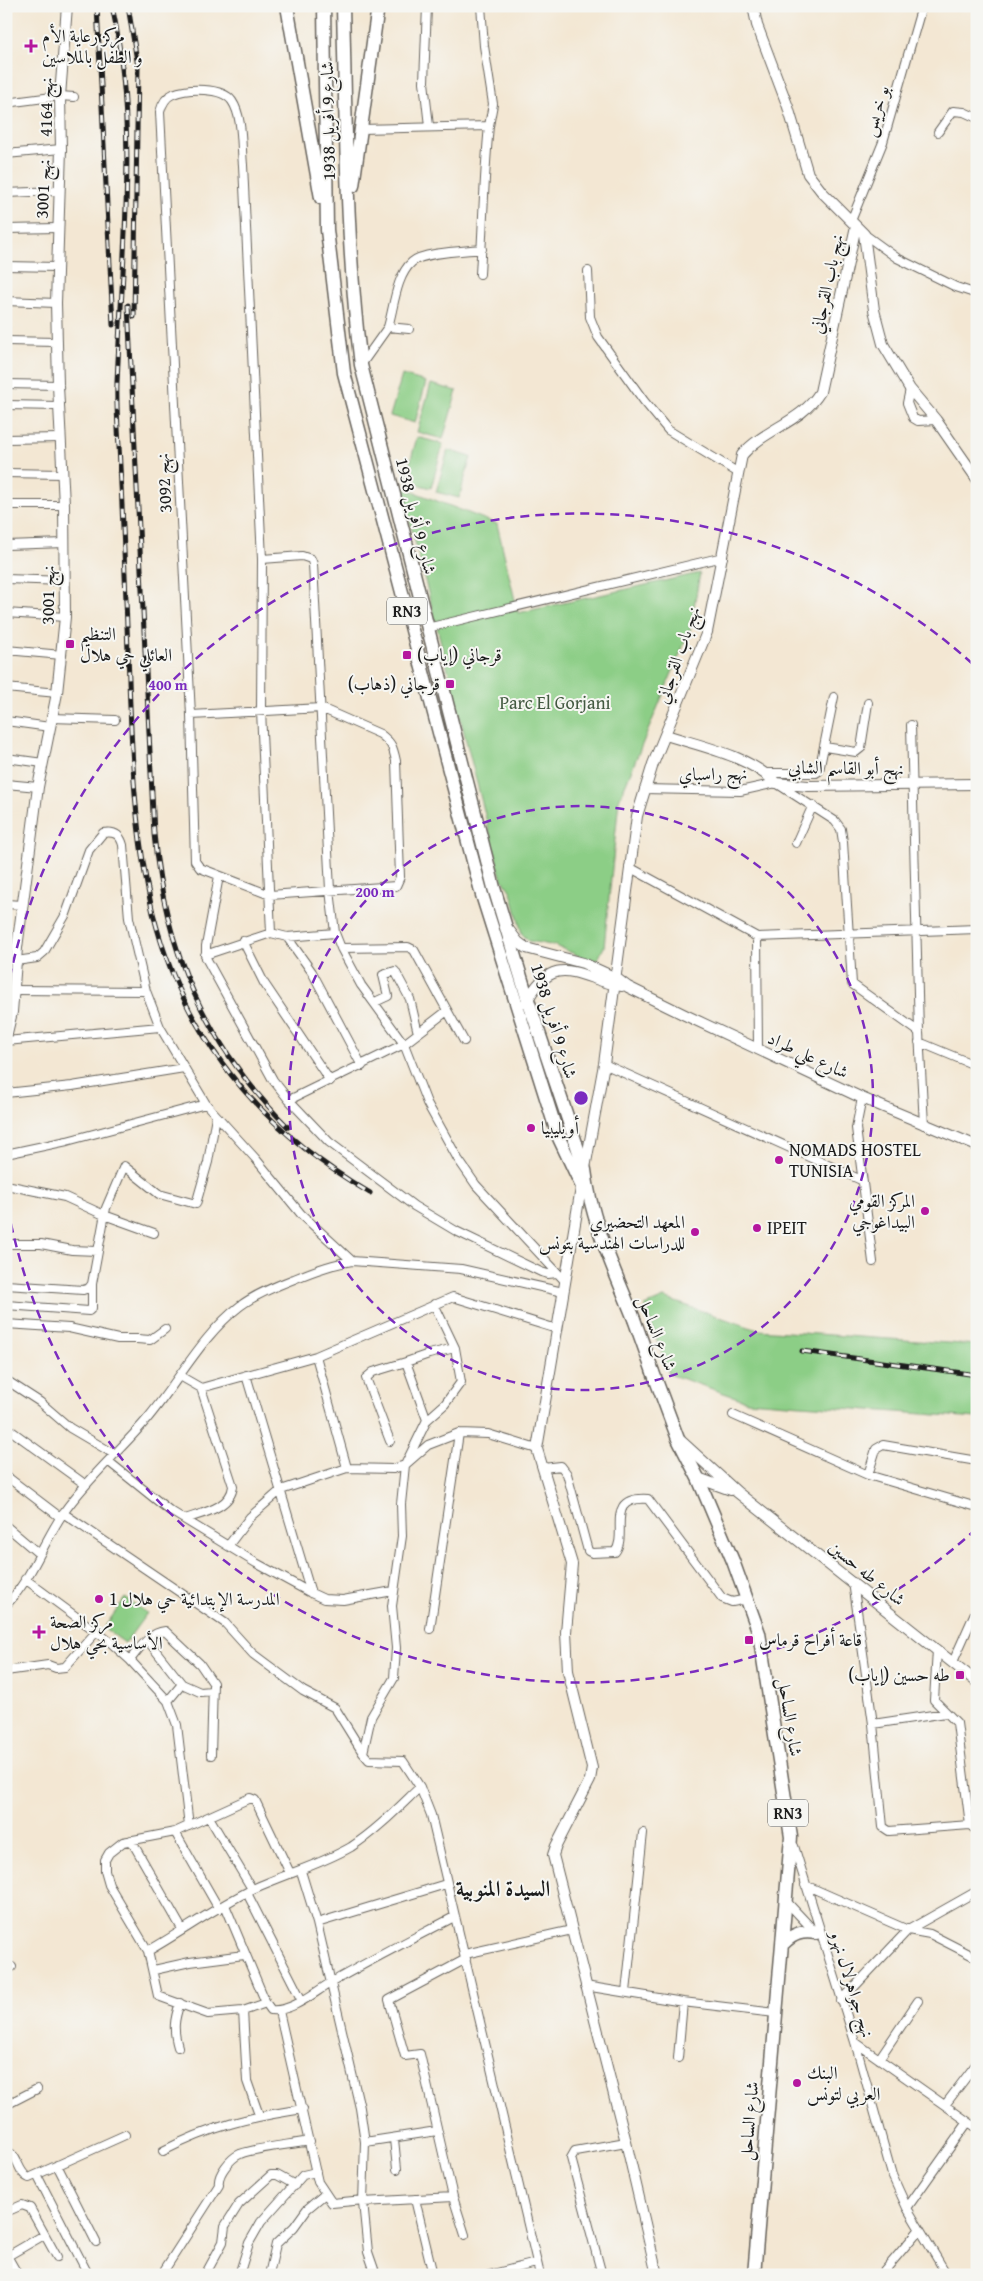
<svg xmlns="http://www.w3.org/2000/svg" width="983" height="2281" viewBox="0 0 983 2281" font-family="'Gentium Book Plus',Amiri,serif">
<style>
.green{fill:#8cce86;stroke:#547551}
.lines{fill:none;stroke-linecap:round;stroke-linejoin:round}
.minor-casing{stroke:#67635c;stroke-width:10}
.tertiary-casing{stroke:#67635c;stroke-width:12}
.primary-casing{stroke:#67635c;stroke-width:15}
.minor{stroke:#fff;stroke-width:8}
.tertiary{stroke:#fff;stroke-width:10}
.primary{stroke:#fff;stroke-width:12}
.rail-casing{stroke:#1c1c1c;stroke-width:5}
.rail{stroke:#f6f6f2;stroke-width:3;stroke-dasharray:9;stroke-linecap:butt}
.primary-bridge-casing{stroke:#67635c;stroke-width:15;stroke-linecap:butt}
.primary-bridge{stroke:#fff;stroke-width:12}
.ring{fill:none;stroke:#7b2cbf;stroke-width:2.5;stroke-dasharray:9 6}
.poi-dot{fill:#b5179e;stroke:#f6f6f2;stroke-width:2}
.labels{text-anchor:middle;stroke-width:4;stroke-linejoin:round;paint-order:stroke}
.shield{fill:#f6f6f2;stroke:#5d5d5c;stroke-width:1}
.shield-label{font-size:16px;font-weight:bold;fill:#1c1c1c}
.poi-label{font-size:18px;fill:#1c1c1c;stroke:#f6f6f2;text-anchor:start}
.street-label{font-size:18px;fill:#1c1c1c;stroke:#f6f6f2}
.park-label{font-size:18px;fill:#435a41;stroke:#f6f6f2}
.district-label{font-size:22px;font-weight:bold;fill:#1c1c1c;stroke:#f6f6f2}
.centre{fill:#7b2cbf;stroke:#f6f6f2;stroke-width:2.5}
.ring-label{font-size:15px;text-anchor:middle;font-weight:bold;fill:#7b2cbf;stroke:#f6f6f2;stroke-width:4;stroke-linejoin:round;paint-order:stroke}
</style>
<rect width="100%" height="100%" fill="#f6f6f2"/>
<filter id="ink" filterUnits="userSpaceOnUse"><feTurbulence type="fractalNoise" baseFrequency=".02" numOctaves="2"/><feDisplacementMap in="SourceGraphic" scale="10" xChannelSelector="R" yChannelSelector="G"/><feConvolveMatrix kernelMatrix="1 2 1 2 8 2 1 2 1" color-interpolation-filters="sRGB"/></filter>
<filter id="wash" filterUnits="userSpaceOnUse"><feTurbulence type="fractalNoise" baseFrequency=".0096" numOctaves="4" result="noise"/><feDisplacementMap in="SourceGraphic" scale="20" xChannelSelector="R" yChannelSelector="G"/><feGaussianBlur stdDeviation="1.12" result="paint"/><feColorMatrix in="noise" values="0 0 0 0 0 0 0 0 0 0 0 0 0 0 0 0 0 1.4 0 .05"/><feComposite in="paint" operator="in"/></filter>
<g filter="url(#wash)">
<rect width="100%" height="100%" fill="#f3e7d3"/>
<path class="green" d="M402 375 426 382 415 423 390 416Z
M431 384 457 391 443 439 417 432Z
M417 437 443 444 431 488 405 481Z
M448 450 471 457 459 498 436 492Z
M401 487 497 524 518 613 700 573 690 630 619 800 604 947 598 959 593 962 556 946 529 941 522 934 511 892 501 877Z
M664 1298 758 1330 977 1345V1418L747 1401 669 1374 645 1306Z
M125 1598 147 1613 125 1643 104 1628Z"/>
</g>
<g filter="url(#ink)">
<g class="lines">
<g class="minor-casing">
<path id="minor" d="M427 6 424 82 429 126
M6 103 60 96 74 97
M361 129 489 126 493 104 484 46 481 6
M938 132 953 111 964 112 977 118
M6 154 61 149
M6 193 58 191
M851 221 883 142 922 6
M6 229 58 228
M864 234 897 258 956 287 977 294
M6 266 57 267
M588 271 590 317 598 337 644 401 668 430 737 472
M480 274C483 225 484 175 489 126
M6 301 56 303
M388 327C394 307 396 276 412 262 423 252 466 251 482 249
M6 341 56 342
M361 365 388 327 409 329
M6 384 58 385
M910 389 907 403 913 418 918 421 936 420
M6 405 59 406
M6 439 60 438
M6 473 63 474
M6 505H64
M6 545 65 543
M262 559 302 556 311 559 313 564 330 890 335 933 341 948 361 985 404 1044 427 1103 458 1159 476 1185 565 1281
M6 579 65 581
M6 613 65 617
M427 628 723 557
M6 650 62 655
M6 688 57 693
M191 715 321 708 380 734C392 743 393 747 396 761L400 877 396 886 270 895 200 868 195 861 191 715 160 112C162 104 166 97 173 94 188 88 222 87 232 101 243 117 241 146 243 165L262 559 261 710 271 933
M51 718 115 720
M6 721 50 727
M911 725 919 1032 924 1125
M825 747 856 752 861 748 868 703
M6 758 43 763
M766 773H816L819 771 834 697
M6 784 38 787
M644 789 740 791 776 783 835 821 841 829 843 842 852 984 919 1032
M796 843 813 805
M629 867 757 937 977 929
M219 876 206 946V958L273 1080 289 1100 329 1142 414 1206 456 1231 541 1272 548 1274 557 1273
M6 904 22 905
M287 937 312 972 362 1066
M757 937 758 1049
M243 941 264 983 330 1081
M6 947 17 948
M341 948 408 947 414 950 464 1041
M205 955 271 933 287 937 335 933
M16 961 37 958 44 952 66 914 89 850 103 833C114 831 120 834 123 845L129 918 146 991 160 1027 206 1104 255 1158 301 1214 352 1261
M14 990 146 991
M375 1002 388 996 383 975 395 971 410 999 418 1033
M6 1041 160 1027
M919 1042 977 1066
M604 1064 861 1180
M6 1093 72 1086 184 1068
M862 1098 856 1128 873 1262
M289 1100 404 1044 447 1011
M6 1154 67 1141 206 1104
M6 1185 65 1197 104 1215 154 1233
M6 1244H41L72 1250 97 1251
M6 1285 83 1290 89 1288 92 1284 106 1208 124 1166 159 1194 196 1204 208 1162 216 1116
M434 1304 455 1348 461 1382 445 1404 427 1420 405 1465 401 1504 402 1536 392 1606 396 1648 394 1678 371 1717 363 1753 369 1760 403 1761 420 1787 431 1815 540 2275
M6 1305 89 1311 92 1308V1284
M6 1324 69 1328 118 1339H137L150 1340 165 1329
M316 1356 347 1468
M246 1375 311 1593
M180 1376 201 1388 233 1486C231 1508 202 1513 185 1519
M6 1380 40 1402 70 1428 114 1454
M201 1388 316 1356 453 1297 557 1329
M733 1415 868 1475 977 1507
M427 1420 406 1362 429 1354 455 1348
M6 1427 86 1485
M390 1441 366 1378 373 1372 406 1362
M108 1461 169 1510 256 1563 311 1593 324 1599 343 1600 393 1591
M543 1468 561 1466 567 1474 588 1551 592 1553 615 1552C629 1534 603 1496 648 1499L722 1598 732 1602 748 1599
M868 1475 876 1449 883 1445 977 1461
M6 1476 60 1517
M63 1513 225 1623 253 1654 303 1691 335 1708 363 1753
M6 1526 39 1554
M228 1546 250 1517 281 1490 347 1468 393 1469 405 1465 428 1445 459 1433 488 1434 537 1449
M25 1579 109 1641 130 1660C138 1650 150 1632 165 1631L200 1664 213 1683 211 1755
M853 1582 873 1724 883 1827 889 1831 970 1825 977 1831
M6 1605C32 1579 43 1542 64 1512 88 1478 120 1451 147 1419 178 1382 202 1335 240 1306 256 1294 276 1286 294 1279 313 1271 332 1264 352 1261L461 1269 563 1292
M430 1629 459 1433
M148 1641 182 1684 200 1692 212 1691
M937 1650 934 1700 957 1723 970 1825
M130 1660 168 1701 177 1725 189 1826
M953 1662 977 1608
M6 1671 48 1665 56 1668 65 1667 96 1632
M168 1701 182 1684
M873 1724 946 1713
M209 1817 252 1889
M175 1832 219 1909
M131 1840 182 1929
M794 1846 855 2042 892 2175 907 2208 947 2275
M301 1871 317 1923 360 2108 365 2142 363 2202 368 2252 376 2275
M805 1885 908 1930 930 1934 977 1958
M247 1893 302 2001
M785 1900 816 1933
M225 1905 266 2003 271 2010C293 2012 314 1992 332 1982 372 1959 414 1938 454 1917
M317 1923 446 1884
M148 1951C183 1931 216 1907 253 1889 285 1874 320 1865 351 1847 377 1830 398 1808 420 1787
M465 1954 572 1930
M6 1970 12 1967
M154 1970 190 1962 244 1955
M585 1986 683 2002 775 2013
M626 1992 643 1833
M841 2001 908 1930 977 1891
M266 2003 243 2011 208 2014 158 1996 148 1951 109 1885 105 1871V1860L109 1853 123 1842 175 1832 250 1798 255 1800 290 1873
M243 2011 247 2081 259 2115
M279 2011 318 2182 332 2203 364 2200
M855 2042 977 2128
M178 2047C173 2030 174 2020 180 2003
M678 2058 683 2002
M879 2059 918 2001
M6 2105 37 2089
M945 2105 977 2063
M394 2139 397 2169
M365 2142 437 2131
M6 2151C19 2154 17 2173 29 2178L125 2135
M163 2151C211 2126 250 2117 303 2109
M57 2165 96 2242
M37 2175 88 2274
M415 2199 433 2275
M363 2202 453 2197
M907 2208 968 2122
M6 2212 22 2205 30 2208 57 2257
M465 2235 453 2197 420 2054 405 2056 389 2000 466 1959
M6 2254 18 2275
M6 2257 44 2235
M165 2269 219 2185C217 2174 231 2158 240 2154 259 2147 289 2145 310 2141
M205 2275 223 2242 225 2226 239 2204 271 2175H277L295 2185
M239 2275 249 2243 261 2222 303 2175 316 2172
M269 2275 276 2244 294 2227 307 2209 325 2194
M489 2275 536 2263
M602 2275 571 2158 575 2151 626 2142
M881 2275 919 2230"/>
</g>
<g class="tertiary-casing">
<path id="tertiary" d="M753 6 757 25 788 107 808 174 822 192 864 234 874 310 883 344 910 389 936 420 977 479
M666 735C704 747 747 755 776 783L808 786 977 784
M509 930 518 942 526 948 583 963 616 978 628 987 685 1015 862 1098 977 1146
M526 1003C555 948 579 979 622 986
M6 1037 12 1012 17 948 38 787 57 693 65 617 64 505 58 385 56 303 61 149 60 96 67 6
M585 1168 604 1064 637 816 653 764 707 632 742 455C764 429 802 422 820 392L856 226
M582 1182 537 1449 572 1564 566 1632 568 1671 592 1768 590 1780 556 1846 553 1855 626 2142 657 2275
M681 1441 737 1492 977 1682
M698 1478 731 1490"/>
</g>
<g class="primary-casing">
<path id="primary" d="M287 6 321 198
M324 6 327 230 344 373 482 895 558 1136 584 1191
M343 6C346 126 346 246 361 365L494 888 528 1000 585 1170C591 1222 615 1271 634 1319
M353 186 378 6
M653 1372 678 1439 698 1478 733 1561 759 1633 791 1837 754 2275
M784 1943C794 1933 802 1931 816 1933"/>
</g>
<use href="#minor" class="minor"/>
<use href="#tertiary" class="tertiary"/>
<use href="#primary" class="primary"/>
<g class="rail-casing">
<path id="rail" d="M97 6 113 325
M112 6C139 129 122 258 117 383 116 410 119 439 120 466 123 520 125 573 127 626 131 721 131 820 153 913 184 1038 260 1129 370 1193
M128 6 138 67 134 317
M128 305 154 834C165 951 205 1044 288 1127
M802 1351 977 1375"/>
</g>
<use href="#rail" class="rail"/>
<g class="primary-bridge-casing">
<path id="primary-bridge" d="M634 1319 653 1372"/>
</g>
<use href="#primary-bridge" class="primary-bridge"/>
</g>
</g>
<g class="ring">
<circle cx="581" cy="1098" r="292"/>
<path d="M976 1529A584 584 0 0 1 7 1204M7 992A584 584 0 0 1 976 667"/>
</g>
<g class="poi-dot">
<path d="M28.5 38.5h5v5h5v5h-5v5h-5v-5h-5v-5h5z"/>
<rect x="65" y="639" width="10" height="10" rx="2.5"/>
<rect x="402" y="650" width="10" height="10" rx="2.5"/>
<rect x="445" y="679" width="10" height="10" rx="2.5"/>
<circle cx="531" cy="1128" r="5"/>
<circle cx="779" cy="1160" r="5"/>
<circle cx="925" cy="1211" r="5"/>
<circle cx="757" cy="1228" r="5"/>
<circle cx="695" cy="1232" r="5"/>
<circle cx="99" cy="1599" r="5"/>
<path d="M36.5 1624.5h5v5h5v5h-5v5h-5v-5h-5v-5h5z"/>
<rect x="744" y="1635" width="10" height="10" rx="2.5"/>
<rect x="955" y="1670" width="10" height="10" rx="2.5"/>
<circle cx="797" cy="2083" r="5"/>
</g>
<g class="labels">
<g class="shield">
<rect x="387" y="597.5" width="40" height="27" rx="4"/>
<rect x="768" y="1799.5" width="40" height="27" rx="4"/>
</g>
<g class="shield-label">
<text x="407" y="617">RN3</text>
<text x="788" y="1819">RN3</text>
</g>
<g class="poi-label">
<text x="42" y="42">مركز رعاية الأم<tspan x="42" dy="21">و الطفل بالملاسين</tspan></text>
<text x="80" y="640">التنظيم<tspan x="80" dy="21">العائلي حي هلال</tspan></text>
<text x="417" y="661">قرجاني (إياب)</text>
<text x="440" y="690" text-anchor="end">قرجاني (ذهاب)</text>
<text x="541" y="1134">أويليبيا</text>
<text x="789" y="1156">NOMADS HOSTEL<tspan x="789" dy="21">TUNISIA</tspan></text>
<text x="915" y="1207" text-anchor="end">المركز القومي<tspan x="915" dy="21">البيداغوجي</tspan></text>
<text x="685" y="1228" text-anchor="end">المعهد التحضيري<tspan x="685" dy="21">للدراسات الهندسية بتونس</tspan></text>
<text x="767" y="1234">IPEIT</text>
<text x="109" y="1605">المدرسة الإبتدائية حي هلال 1</text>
<text x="50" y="1628">مركز الصحة<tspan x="50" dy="21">الأساسية بحي هلال</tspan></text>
<text x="759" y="1646">قاعة أفراح قرماس</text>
<text x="950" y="1681" text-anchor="end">طه حسين (إياب)</text>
<text x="807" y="2079">البنك<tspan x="807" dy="21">العربي لتونس</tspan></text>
</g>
<g class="street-label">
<text transform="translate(46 107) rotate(-89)" y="6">نهج 4164</text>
<text transform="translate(876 111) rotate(-73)" y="6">بو خريس</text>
<text transform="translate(328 121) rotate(-91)" y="6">شارع 9 أفريل 1938</text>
<text transform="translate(43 189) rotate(-87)" y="6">نهج 3001</text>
<text transform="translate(827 284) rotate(-78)" y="6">نهج باب القرجاني</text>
<text transform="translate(164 483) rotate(-93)" y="6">نهج 3092</text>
<text transform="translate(416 516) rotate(76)" y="6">شارع 9 أفريل 1938</text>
<text transform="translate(48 595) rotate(-89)" y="6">نهج 3001</text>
<text transform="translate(678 655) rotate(-71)" y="6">نهج باب القرجاني</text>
<text transform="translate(846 768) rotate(1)" y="6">نهج أبو القاسم الشابي</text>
<text transform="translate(713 774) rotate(-1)" y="6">نهج راسباي</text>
<text transform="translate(554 1021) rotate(73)" y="6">شارع 9 أفريل 1938</text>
<text transform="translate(808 1055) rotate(25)" y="6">شارع علي طراد</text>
<text transform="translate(657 1333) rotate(69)" y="6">شارع الساحل</text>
<text transform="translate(867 1573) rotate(39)" y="6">شارع طه حسين</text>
<text transform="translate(790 1717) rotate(81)" y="6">شارع الساحل</text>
<text transform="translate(852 1984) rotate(73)" y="6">نهج جواهرلال نهرو</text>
<text transform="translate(749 2121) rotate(-85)" y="6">شارع الساحل</text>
</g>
<g class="park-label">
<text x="555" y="709">Parc El Gorjani</text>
</g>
<g class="district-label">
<text x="503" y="1896">السيدة المنوبية</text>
</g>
</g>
<circle cx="581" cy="1098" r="8" class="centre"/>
<g class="ring-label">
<text x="168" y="690">400 m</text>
<text x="375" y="897">200 m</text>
</g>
<rect width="983" height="2281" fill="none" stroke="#f6f6f2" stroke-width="25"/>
</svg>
